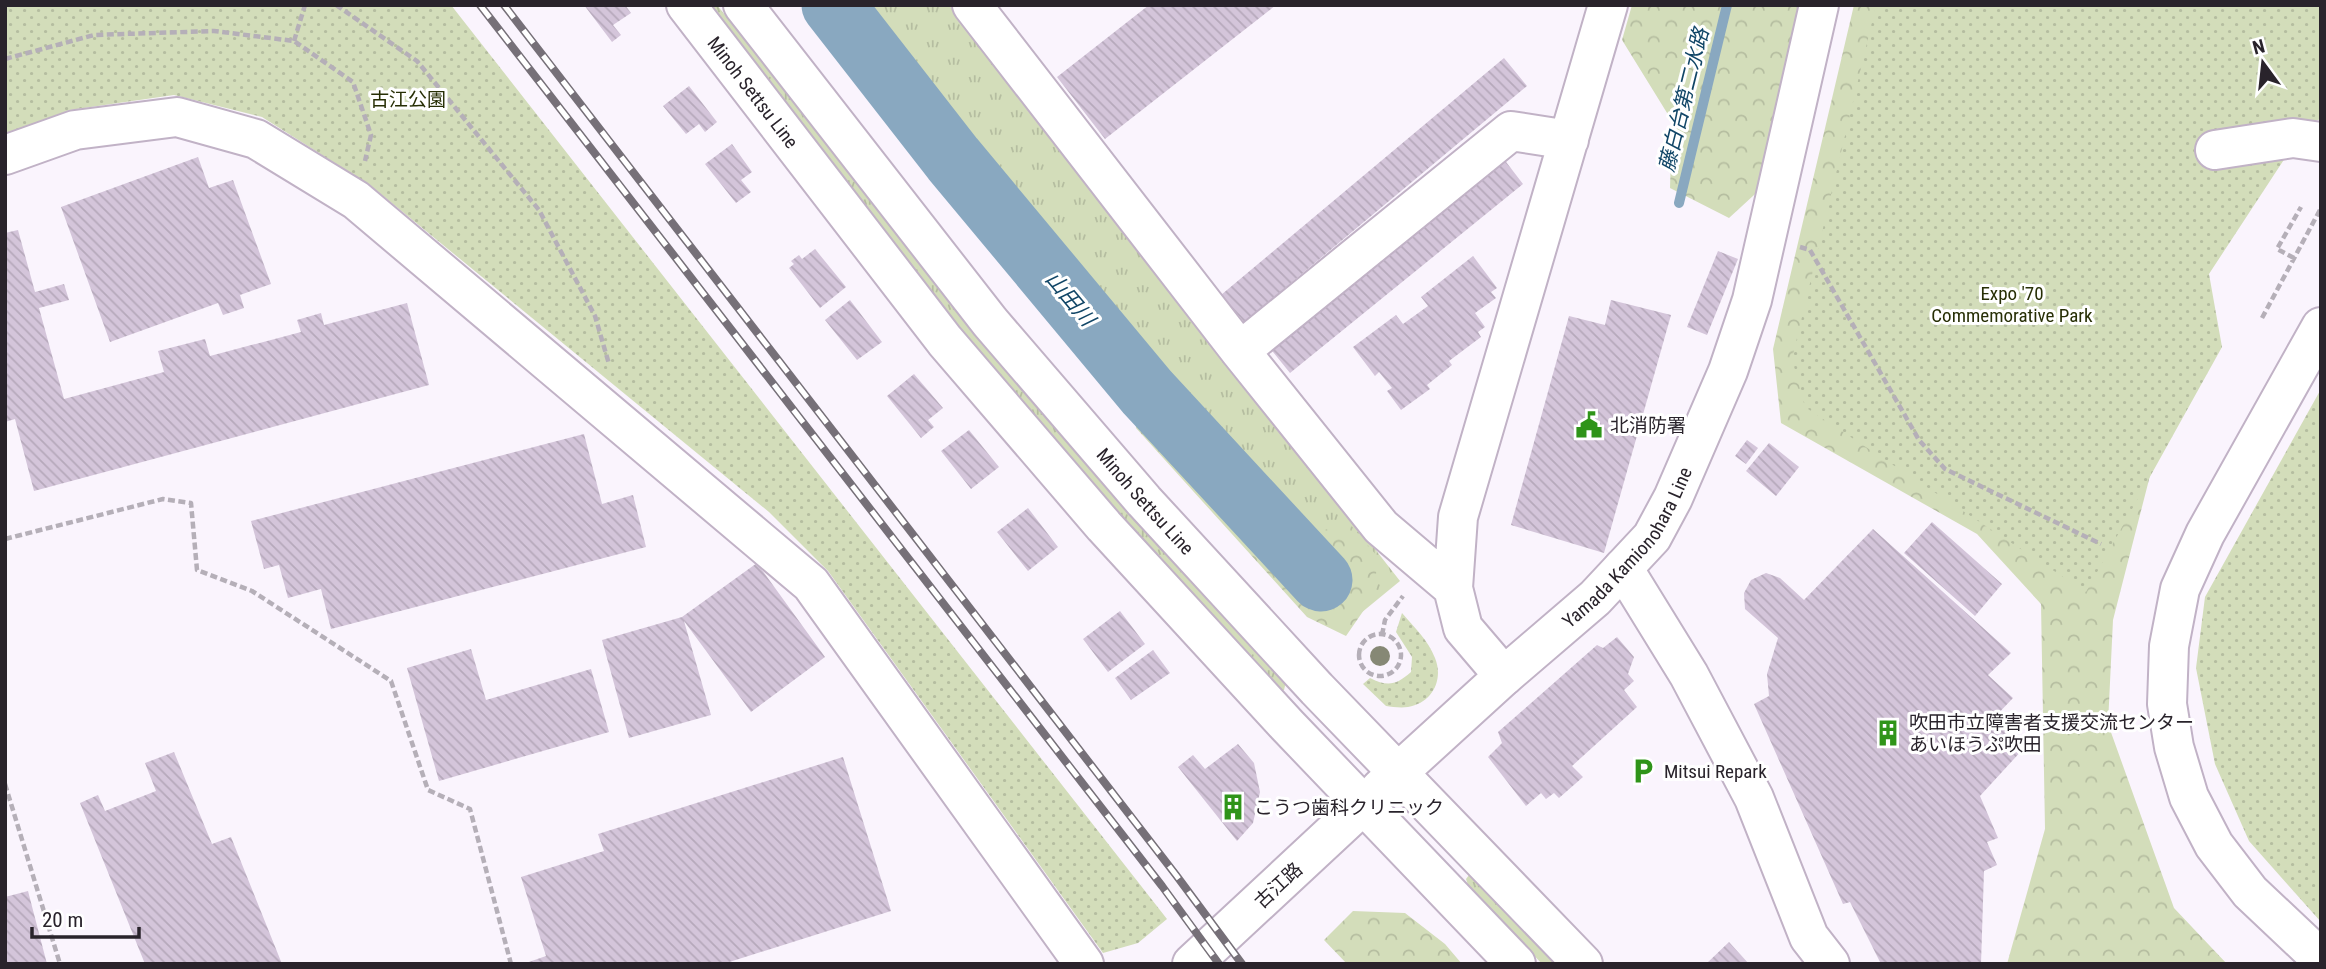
<svg xmlns="http://www.w3.org/2000/svg" width="2326" height="969" viewBox="0 0 2326 969" font-family="'Roboto Condensed','Noto Sans JP',sans-serif">
<style>
.grass{fill:url(#grass-tufts)}
.forest{fill:url(#forest-crowns)}
.park{fill:url(#park-dots)}
.lines{fill:none;stroke-linecap:round;stroke-linejoin:round}
.stream{stroke:#89a8c0;stroke-width:10}
.river{stroke:#89a8c0;stroke-width:63}
.building{fill:url(#building-back-hatch)}
.minor-casing{stroke:#c1b2c6;stroke-width:42}
.major-casing{stroke:#c1b2c6;stroke-width:42}
.path{stroke:#b5afb8;stroke-width:4.5;stroke-dasharray:7 3.5;stroke-linecap:butt}
.minor{stroke:#fff;stroke-width:38}
.major{stroke:#fff;stroke-width:38}
.rail-casing{stroke:#767078;stroke-width:8}
.rail{stroke:#fff;stroke-width:5;stroke-dasharray:16;stroke-linecap:butt}
.tree{fill:#868875}
.labels{text-anchor:middle;stroke-width:6;stroke-linejoin:round;paint-order:stroke}
.street-label{font-size:19px;fill:#29232b;stroke:#fff}
.park-label{font-size:19px;fill:#272f05;stroke:#fff}
.poi-label{font-size:19px;fill:#29232b;stroke:#fff;text-anchor:start}
.water-label{font-size:21px;font-style:italic;fill:#114667;stroke:#fff}
</style>
<defs>
<pattern id="grass-tufts" width="24" height="20" patternUnits="userSpaceOnUse" patternTransform="scale(1.75)"><rect width="24" height="20" fill="#d3ddba"/><path d="M3 7l-1-3M5 7V3M7 7l1-3M15 17l-1-3M17 17v-4M19 17l1-3" fill="none" stroke="#b5bda0"/></pattern>
<pattern id="forest-crowns" width="20" height="18" patternUnits="userSpaceOnUse" patternTransform="scale(1.75)"><rect width="20" height="18" fill="#d3ddba"/><path d="M2 6a3 3 0 1 1 6 0M12 15a3 3 0 1 1 6 0" fill="none" stroke="#b5bda0"/></pattern>
<pattern id="park-dots" width="8" height="8" patternUnits="userSpaceOnUse" patternTransform="scale(1.75)"><rect width="8" height="8" fill="#d3ddba"/><path d="M2 2h.1M6 6h.1" fill="none" stroke="#b5bda0" stroke-width="1.8" stroke-linecap="round"/></pattern>
<pattern id="building-back-hatch" width="6" height="6" patternUnits="userSpaceOnUse" patternTransform="scale(1.75)"><rect width="6" height="6" fill="#d4c5da"/><path d="M-1 5l2 2M0 0l6 6M5-1l2 2" fill="none" stroke="#b6a9bb"/></pattern>
</defs>
<rect width="100%" height="100%" fill="#faf4fd"/>
<path class="grass" d="M700 5H717L968 318 1286 682 1284 690 1276 692 1117 516 919 285Z
M862 5H949L1400 581 1361 613 1326 551 1300 514 1273 506 975 149Z
M1469 875H1474L1558 964H1542L1468 885 1466 879Z"/>
<path class="forest" d="M1632 5H1803L1766 184 1729 218 1670 188 1672 121 1622 40Z
M1854 5H2061L2163 425 2113 620 2108 724 2174 908 2227 964H2007L2045 829 2041 604 1977 534 1781 423 1773 349Z
M1166 387 1263 495 1260 523 1303 536 1349 523 1377 556 1375 594 1346 636 1307 617 1136 428 1135 398Z
M1353 911 1405 913 1445 944 1462 964H1347L1324 940Z"/>
<path class="park" d="M5 5H451L1167 919 1138 943 1103 953 828 571 769 512 371 186 262 117 174 95 70 110 5 134Z
M1876 5H2321V119L2308 123 2209 274 2222 347 2086 592 1805 407 1792 359Z
M2321 389V922L2249 841 2215 764 2196 668 2205 597Z
M1402 613C1414 627 1428 640 1435 658 1444 680 1432 703 1408 707 1401 708 1392 707 1386 706L1363 684 1370 678C1388 687 1396 685 1411 672L1412 657 1396 632Z"/>
<g class="lines">
<path class="stream" d="M1679 203 1727 5"/>
<path class="river" d="M833 5 953 159 1147 392 1321 580"/>
</g>
<path class="building" d="M584 5H625L631 13 613 25 621 35 612 42Z
M1149 5H1276L1105 139 1057 77Z
M1504 58 1527 86 1244 322 1221 295Z
M689 86 717 122 705 132 699 124 686 134 663 106Z
M732 144 752 172 741 180 751 192 736 203 705 164Z
M198 157 209 188 233 180 271 284 240 295 244 308 223 315 218 303 110 342 61 207Z
M1503 158 1523 184 1290 373 1269 347Z
M18 230 35 292 64 284 69 300 39 308 64 399 164 372 158 351 205 339 210 356 301 332 297 320 321 313 324 325 407 303 429 385 34 491 15 419 5 422V233Z
M815 249 846 287 820 308 789 268 794 264 791 261 799 255 802 259Z
M1718 251 1738 259 1707 335 1687 327Z
M1473 256 1497 288 1491 292 1496 298 1475 313 1485 327 1478 332 1481 337 1449 361 1452 365 1427 385 1430 389 1401 410 1387 391 1392 388 1379 372 1375 376 1353 347 1396 315 1403 324 1428 306 1421 297Z
M850 300 882 342 857 360 825 320Z
M1611 300 1671 315 1604 553 1511 525 1569 316 1605 325Z
M914 374 943 408 928 420 934 427 921 438 887 396Z
M969 430 999 467 971 489 941 451Z
M584 434 602 504 633 495 646 547 331 629 321 589 288 598 279 565 264 569 251 521Z
M1747 440 1758 448 1746 464 1735 456Z
M1769 443 1799 467 1776 496 1746 471Z
M1028 508 1058 547 1028 571 997 532Z
M1932 522 2002 584 1975 616 1904 553Z
M1873 529 2011 653 1988 675 2013 698 1993 719 2024 748 1980 796 1998 838 1987 842 1997 865 1984 871 1981 964H1881L1850 902 1843 904 1754 704 1769 696 1767 674 1778 638 1745 609 1744 593 1751 580 1766 573 1780 578 1804 600Z
M757 563 825 657 751 712 684 621 711 715 629 738 602 640 682 617Z
M1120 611 1145 644 1108 672 1083 639Z
M1617 637 1634 657 1628 674 1634 681 1624 690 1637 707 1572 766 1583 777 1559 798 1554 793 1546 799 1541 793 1526 806 1488 757 1502 743 1498 732 1597 645 1603 648Z
M471 649 486 700 591 669 609 732 439 781 407 668Z
M1153 650 1170 673 1131 700 1115 678Z
M1238 744 1254 763 1260 792 1253 823 1237 841 1178 767 1193 755 1205 769Z
M174 752 212 844 231 837 282 964H145L80 803 98 795 105 811 156 791 145 763Z
M843 757 891 911 723 964H523L546 956 521 877 604 851 598 834Z
M28 891 47 964H5V897Z
M1729 942 1749 964H1706Z"/>
<g class="lines">
<g class="minor-casing">
<path id="minor" d="M972 5 1240 351 1381 527 1453 588
M2215 150 2293 138 2321 142
M5 155 75 130 177 117 256 139 356 200 811 584 1084 964
M1240 351 1511 131 1569 140
M1623 568 1689 675 1754 798 1809 937 1830 964
M1504 676 1463 628 1453 588 1458 517 1608 5
M1192 964 1363 805"/>
</g>
<g class="major-casing">
<g id="major">
<path id="s1" d="M686 5 945 341 1104 526 1287 725 1516 964"/>
<path id="s2" d="M743 5 990 322 1144 501 1317 689 1583 964"/>
<path d="M2321 327 2205 534 2180 589 2169 646 2167 704 2174 747 2189 797 2214 845 2250 892 2321 959"/>
<path id="s3" d="M1380 789 1504 676 1595 598 1652 537 1673 498 1728 371 1752 300 1819 5"/>
</g>
</g>
<path class="path" d="M336 5 417 61 539 210 595 316 609 364
M294 41 305 5
M5 59 94 35 214 31 294 41 353 82 371 135 365 161
M1800 247 1810 250 1919 440 1945 469 2101 544
M2294 258 2277 249 2301 207
M2262 318 2321 208
M5 539 163 499 191 503 197 570 252 591 391 681 428 790 470 809 511 964
M1359 655a21 21 0 1 1 42 0a21 21 0 1 1-42 0Z
M1382 635 1385 620 1403 596
M5 784 60 964"/>
<use href="#minor" class="minor"/>
<use href="#major" class="major"/>
<g class="rail-casing">
<path id="rail" d="M480 5 1162 886 1219 964
M504 5 1176 875 1242 964"/>
</g>
<use href="#rail" class="rail"/>
</g>
<circle class="tree" cx="1380" cy="656" r="10"/>
<defs>
<g id="civic-bare" transform="scale(2.1)"><path d="M-.6-6.5H3V-4.5H.6V-3L4-1V1h2V6H-6V1h2V-1L-.6-3ZM-1.2 2.5V6h2.4V2.5Z" fill="#2f9419" stroke="#fff" stroke-width="2.5" paint-order="stroke"/></g>
<g id="building-bare" transform="scale(2.1)"><path d="M-4-6H4V6H1V3H-1V6H-4ZM-2.5-4.3h1.7v1.8h-1.7ZM.8-4.3h1.7v1.8H.8ZM-2.5-1h1.7V.8h-1.7ZM.8-1h1.7V.8H.8Z" fill="#2f9419" stroke="#fff" stroke-width="2.5" paint-order="stroke"/></g>
<g id="parking-bare" transform="scale(2.1)"><path d="M-3.5-5.5H1a3.5 3.5 0 0 1 0 7H-1V5.5H-3.5ZM-1-3.4V-.6H.8a1.4 1.4 0 0 0 0-2.8Z" fill="#2f9419" stroke="#fff" stroke-width="2.5" paint-order="stroke"/></g>
</defs>
<g fill-rule="evenodd">
<use href="#civic-bare" x="1589" y="425"/>
<use href="#building-bare" x="1888" y="733"/>
<use href="#parking-bare" x="1643" y="771"/>
<use href="#building-bare" x="1233" y="807"/>
</g>
<g class="labels">
<g class="street-label">
<text dy="7" stroke="none"><textPath href="#s1" startOffset="110">Minoh Settsu Line</textPath></text>
<text dy="7" stroke="none"><textPath href="#s2" startOffset="639">Minoh Settsu Line</textPath></text>
<text dy="7" stroke="none"><textPath href="#s3" startOffset="348">Yamada Kamionohara Line</textPath></text>
<text transform="translate(1278 885) rotate(-43)" y="7">古江路</text>
</g>
<g class="park-label">
<text x="408" y="106">古江公園</text>
<text x="2012" y="300">Expo '70<tspan x="2012" dy="22">Commemorative Park</tspan></text>
</g>
<g class="poi-label">
<text x="1610" y="432">北消防署</text>
<text x="1909" y="729">吹田市立障害者支援交流センター<tspan x="1909" dy="22">あいほうぷ吹田</tspan></text>
<text x="1664" y="778">Mitsui Repark</text>
<text x="1254" y="814">こうつ歯科クリニック</text>
</g>
<g class="water-label">
<text transform="translate(1684 100) rotate(-76)" y="7">藤白台第二水路</text>
<text transform="translate(1070 299) rotate(50)" y="7">山田川</text>
</g>
</g>
<rect width="2326" height="969" fill="none" stroke="#29232b" stroke-width="14"/>
<g transform="translate(2263 63) rotate(345)" stroke="#ffffff" stroke-width="5" paint-order="stroke">
<path d="M0-5L12 26L0 18L-12 26Z" fill="#29232b"/>
<text y="-10" font-size="19" font-weight="bold" text-anchor="middle" fill="#29232b">N</text>
</g>
<path d="M32 927v10h107v-10" fill="none" stroke="#29232b" stroke-width="3.5"/>
<text x="42" y="927" font-size="21" fill="#29232b" stroke="#ffffff" stroke-width="5" paint-order="stroke">20 m</text>
</svg>
